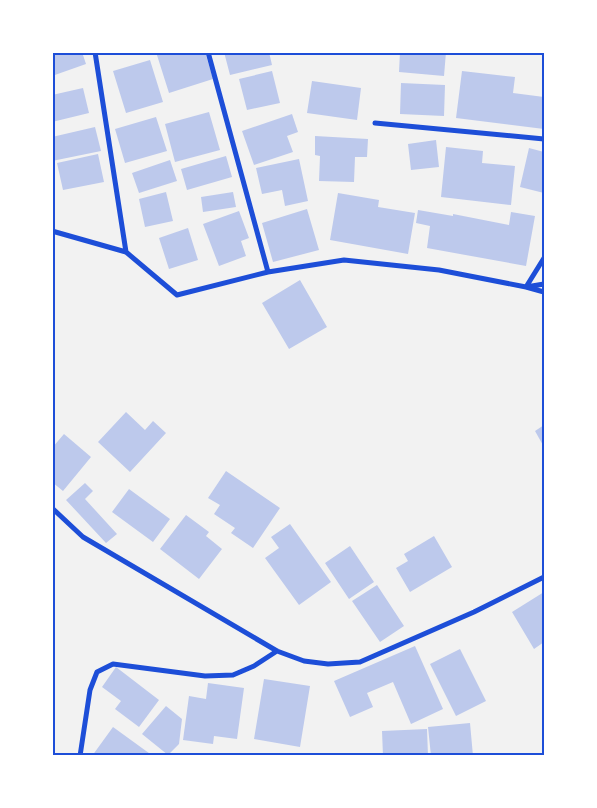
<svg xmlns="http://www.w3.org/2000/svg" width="597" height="808" viewBox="0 0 597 808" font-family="Commissioner,sans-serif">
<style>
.building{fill:#bdc9ec}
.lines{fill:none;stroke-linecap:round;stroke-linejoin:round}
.minor{stroke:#1d4ed8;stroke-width:5}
.neatline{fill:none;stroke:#1d4ed8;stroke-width:2}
</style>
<rect width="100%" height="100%" fill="#f2f2f2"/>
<path class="building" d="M52 52H82L86 64 52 76Z
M156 52H205L213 79 169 93Z
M224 52H269L272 65 230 75Z
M400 52H446L444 76 399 72Z
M150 60 163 102 126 113 113 71Z
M272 71 280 103 247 110 239 79Z
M462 71 515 77 513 93 544 97V129L456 118Z
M312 81 361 88 357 120 307 113Z
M401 83 445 85 444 116 400 114Z
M83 88 89 113 52 122V95Z
M209 112 220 150 175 162 165 124Z
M292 114 298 132 287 136 293 152 254 165 242 131Z
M156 117 167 151 125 163 115 129Z
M95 127 101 151 52 161V137Z
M315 136 368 139 367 157H355L354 182 319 181 320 156 315 155Z
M436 140 439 167 411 170 408 144Z
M446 147 483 151 482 163 515 166 511 205 441 197Z
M529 148 544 152V193L520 187Z
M98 154 104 182 63 190 57 163Z
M226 156 232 177 187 190 181 169Z
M299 159 308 201 285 206 282 190 262 194 256 168Z
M170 160 177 181 139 193 132 173Z
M166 192 173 221 145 227 139 199Z
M233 192 236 207 203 212 201 197Z
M338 193 379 200 378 207 415 213 408 254 330 240Z
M307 209 319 250 273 262 262 223Z
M418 210 453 216V214L509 225 511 212 535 216 526 266 427 248 430 226 416 223Z
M239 211 249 238 241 241 246 256 219 266 203 224Z
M188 228 198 260 169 269 159 238Z
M300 280 327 327 289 349 262 303Z
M126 412 145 430 153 421 166 433 130 472 98 442Z
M544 425V447L535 431Z
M64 434 91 457 63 491 52 482V448Z
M226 471 280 508 253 548 231 533 235 528 214 514 220 505 208 498Z
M85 483 93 491 85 499 117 534 106 543 66 500Z
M129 489 170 519 153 542 112 512Z
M186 515 209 532 206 536 222 549 199 579 160 549Z
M290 524 331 582 299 605 265 558 279 548 271 537Z
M434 536 452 567 410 592 396 568 408 561 404 554Z
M350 546 374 582 349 599 325 563Z
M377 585 404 626 380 642 352 601Z
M544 592V642L534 649 512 612Z
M415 646 443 709 411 724 393 682 367 693 373 707 350 717 334 681Z
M460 649 486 701 456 716 430 664Z
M116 667 159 700 139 727 115 709 121 701 102 687Z
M264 679 310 686 300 747 254 739Z
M208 683 244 688 237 739 214 736 213 744 183 740 189 696 206 699Z
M166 706 182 719 179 744 168 755 142 734Z
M470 723 473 756H431L428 727Z
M113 727 153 756H92Z
M427 729 428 756H383L382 731Z"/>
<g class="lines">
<path class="minor" d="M95 52 126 252
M208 52 268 272
M375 123 544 139
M52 231 126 252 177 295 268 272 344 260 439 270 526 287 544 284
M544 258 526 287 544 292
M52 508 83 537 277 651 304 661 328 664 360 662 474 612 544 577
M80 756 90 690 97 672 113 664 205 676 233 675 254 666 277 651"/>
</g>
<rect width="597" height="808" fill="none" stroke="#ffffff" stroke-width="108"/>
<rect x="54" y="54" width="489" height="700" class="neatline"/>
</svg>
